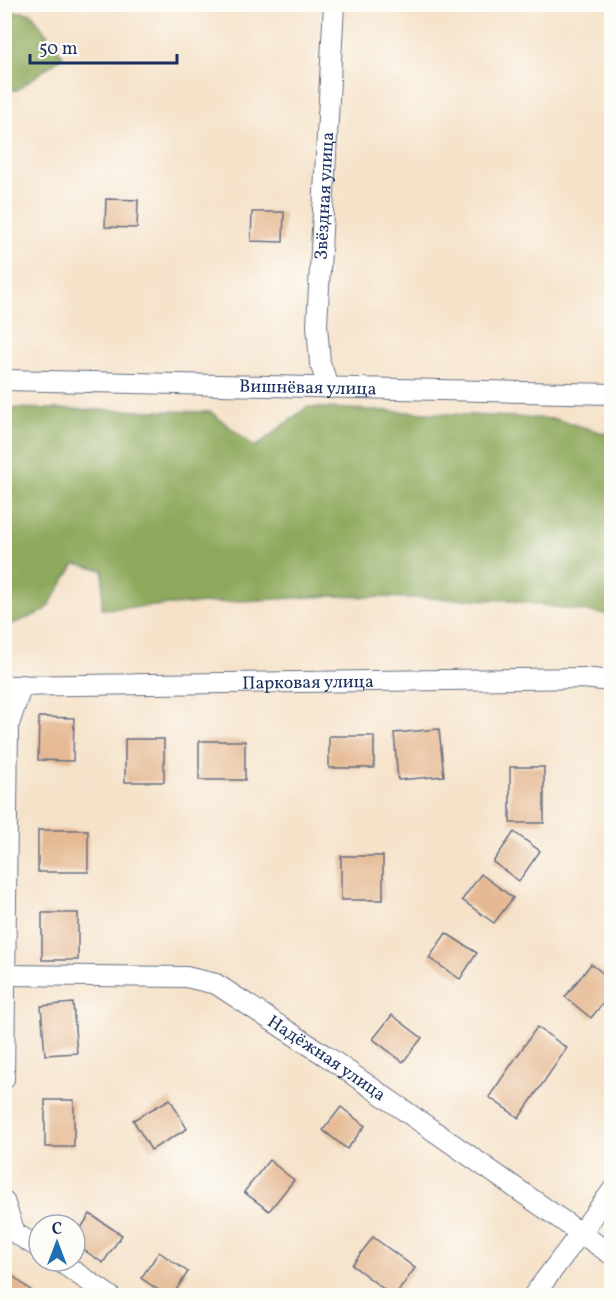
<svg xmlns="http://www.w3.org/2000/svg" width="616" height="1300" viewBox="0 0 616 1300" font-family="Vollkorn,serif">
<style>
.forest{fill:#8ea95b;stroke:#546c5c;stroke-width:1.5}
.building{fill:#e5b993}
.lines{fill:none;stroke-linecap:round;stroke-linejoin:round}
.minor-casing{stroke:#676e83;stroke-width:22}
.minor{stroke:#fff;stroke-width:20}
.labels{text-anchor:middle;stroke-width:4.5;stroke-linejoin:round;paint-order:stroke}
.street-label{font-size:18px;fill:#1b2f5e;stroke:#fdfcf7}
</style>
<rect width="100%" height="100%" fill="#fdfcf7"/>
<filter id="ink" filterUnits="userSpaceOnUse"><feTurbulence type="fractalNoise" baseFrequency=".0167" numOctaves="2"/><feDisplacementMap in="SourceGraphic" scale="12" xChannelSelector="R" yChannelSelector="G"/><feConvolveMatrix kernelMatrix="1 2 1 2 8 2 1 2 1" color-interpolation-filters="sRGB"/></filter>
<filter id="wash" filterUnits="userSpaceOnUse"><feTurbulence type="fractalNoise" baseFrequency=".008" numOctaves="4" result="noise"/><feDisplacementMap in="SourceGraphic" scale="24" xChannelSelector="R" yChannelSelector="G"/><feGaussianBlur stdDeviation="1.35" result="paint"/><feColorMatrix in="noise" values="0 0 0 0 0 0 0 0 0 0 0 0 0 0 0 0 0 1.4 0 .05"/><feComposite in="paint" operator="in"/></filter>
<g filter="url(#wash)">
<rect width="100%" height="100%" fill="#f5e2c9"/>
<path class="forest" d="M4 11 31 13 63 56 17 90 5 89Z
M307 407 555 419 611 435V615L508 600 331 596 102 609 103 570 75 564 45 611 5 627V408L211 412 255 447Z"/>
<g id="blocks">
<path class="building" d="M106 199 138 200 137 228 105 227Z
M252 212H284L283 242 251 241Z
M609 272 612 273V314H606Z
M39 717 74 718 73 761 38 760Z
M439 729 444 776 398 780 394 733Z
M329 736H374V768H329Z
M125 739H164V782H125Z
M199 741H245V780H199Z
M510 767H544V823H510Z
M38 830H88V872H38Z
M514 832 540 851 519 881 493 862Z
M341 856H383V900H341Z
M481 874 513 898 494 923 462 900Z
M42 913H78V960H42Z
M446 933 477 953 460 979 429 958Z
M591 964 612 980V992L591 1018 565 997Z
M73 1003 77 1053 45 1055 41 1006Z
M392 1015 422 1038 403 1062 373 1039Z
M537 1027 567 1048 519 1118 489 1097Z
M170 1099 187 1129 151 1150 133 1120Z
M45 1100H74V1147H45Z
M341 1107 365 1126 347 1149 323 1130Z
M269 1160 294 1180 269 1211 244 1192Z
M90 1214 122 1235 103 1263 75 1244V1237Z
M373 1237 415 1268 395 1296H393L352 1265Z
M159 1252 188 1272 172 1296H167L141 1278Z
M9 1273 38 1296H4V1278Z"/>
</g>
</g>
<g filter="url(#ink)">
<use href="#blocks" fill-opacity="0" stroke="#676e83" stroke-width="1.5"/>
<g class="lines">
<g class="minor-casing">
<g id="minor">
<path id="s1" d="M4 380 612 394"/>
<path id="s2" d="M329 388 320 363 317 325 334 4"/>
<path id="s3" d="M4 686 583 678 612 681"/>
<path id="s4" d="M4 975 186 977 216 984 326 1056 612 1255"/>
<path d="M4 1079 8 727 22 685"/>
<path d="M4 1201 15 1233 39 1248"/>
<path d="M59 1261 110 1296"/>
<path d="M533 1296 612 1191"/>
</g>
</g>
<use href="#minor" class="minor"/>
</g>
</g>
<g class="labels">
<g class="street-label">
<text dy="6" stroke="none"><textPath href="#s2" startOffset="194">Звёздная улица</textPath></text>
<text dy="6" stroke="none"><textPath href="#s1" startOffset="304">Вишнёвая улица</textPath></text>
<text dy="6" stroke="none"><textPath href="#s3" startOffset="304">Парковая улица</textPath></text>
<text dy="6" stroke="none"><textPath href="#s4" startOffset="346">Надёжная улица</textPath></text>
</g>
</g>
<rect width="616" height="1300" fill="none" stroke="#fdfcf7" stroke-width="24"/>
<g transform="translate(57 1243)"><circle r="28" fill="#fdfcf7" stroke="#a3aaba" stroke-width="1.5"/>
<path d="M0-4.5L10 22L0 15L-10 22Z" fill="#1f6fb2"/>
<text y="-9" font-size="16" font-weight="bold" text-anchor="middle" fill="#1b2f5e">С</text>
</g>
<path d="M30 54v9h147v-9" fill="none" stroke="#1b2f5e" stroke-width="3"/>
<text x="39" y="54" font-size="18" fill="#1b2f5e" stroke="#fdfcf7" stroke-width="4.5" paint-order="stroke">50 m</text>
</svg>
